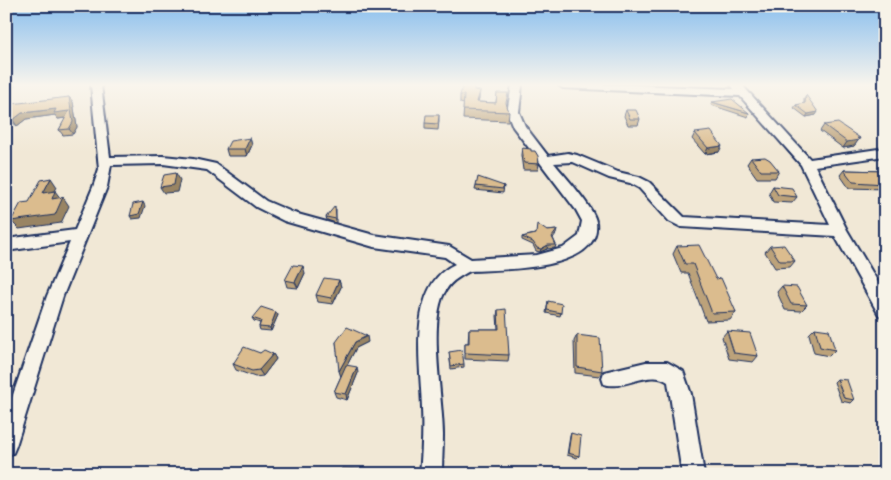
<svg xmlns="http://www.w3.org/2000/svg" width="891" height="480" viewBox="0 0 891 480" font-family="'Gochi Hand',sans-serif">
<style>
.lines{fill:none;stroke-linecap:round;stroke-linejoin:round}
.minor-casing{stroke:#1b2f5e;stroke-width:4}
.minor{fill:#f7f3e8;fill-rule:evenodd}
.wall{fill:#bca27a;stroke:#1b2f5e}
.shaded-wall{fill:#998463;stroke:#1b2f5e}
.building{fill:#dbbc8e;stroke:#1b2f5e}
</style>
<rect width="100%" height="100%" fill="#f1e8d6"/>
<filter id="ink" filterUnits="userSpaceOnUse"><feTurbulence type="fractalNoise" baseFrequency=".02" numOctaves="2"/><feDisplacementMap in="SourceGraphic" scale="10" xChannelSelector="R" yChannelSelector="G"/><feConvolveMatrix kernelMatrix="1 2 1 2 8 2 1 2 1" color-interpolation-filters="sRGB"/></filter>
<g filter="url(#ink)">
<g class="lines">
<g class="minor-casing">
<path id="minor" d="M91 85H101L110 157 163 156 193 159 216 164 266 201 294 213 374 235 449 246 471 259 537 255 563 248 579 236 582 221 576 210 513 127 507 112 512 85H522L519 112 525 126 548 156 568 153 577 155 618 172 639 177 649 182 684 217 830 225 801 165 740 96 563 88 558 85H634L734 89 731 85H742L810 159 885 148V156L815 166 847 230 885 294V317L879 315 835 236 681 227 669 221 639 188 630 183 609 178 573 162 554 163C563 174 595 209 596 222 602 272 501 269 470 271 462 275 451 281 446 290 427 318 443 399 443 435 443 448 442 461 442 474H420C422 452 423 430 422 408 421 365 406 286 455 264L445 257 374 247 284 221 256 207 207 170 163 164 111 165 107 187 63 296 16 446 13 453 6 456V415L47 296 70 242 6 251V239L75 230 93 187 99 169Z
M646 362H667L683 371 691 394 704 474H682L668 382C650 368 623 391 604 384L602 378 604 372Z"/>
</g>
<use href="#minor" class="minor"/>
</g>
<path class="wall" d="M474 90 479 99 478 102 496 103 497 93 506 104 509 112 508 121 463 119 464 104 460 103V95Z
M806 95 816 115 806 117 794 108 796 105 804 104V98Z
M69 97 73 102 77 127 73 134 63 135 59 130 66 118 58 119 55 115 26 119 17 126 8 119 6 116V111Z
M712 102 749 113 748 117 711 105Z
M626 110 640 119 638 125H628L624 116Z
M439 115V121L438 130 425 129V123Z
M824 125 860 138 854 146 843 148 820 131Z
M695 133 719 152 705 154 692 139Z
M250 138 252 145 247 156H228L226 149Z
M522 148 531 151 539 164 538 170H523L521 155Z
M751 158 779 171 775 178H757L747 164Z
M844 170 885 171V189L849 188 840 175Z
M476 186H504L503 193 475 190Z
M773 186 797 197 792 203 773 202 769 193Z
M336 209V223L327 220 326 217Z
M557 230 556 234 553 238 556 245 555 248 547 249 540 252 536 251 533 245 522 240V237L547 231Z
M677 246 716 279 736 312 730 320 706 321 688 273H681L673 254Z
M770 246 795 261 790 267 775 268 765 252Z
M305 273 298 288 287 287 285 280Z
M339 280 341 287 333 304 318 302 316 295Z
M782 286 807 305 801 311 785 310 777 292Z
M548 301 561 313 560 316 546 313Z
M498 310 509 355 508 361 465 359V343H468L469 329H498L497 316Z
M276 312 278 315 271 331 260 330 259 327 260 323 254 321 252 318Z
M815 328 835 350 829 356 814 353 809 334Z
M727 331 758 356 753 362 729 359 722 337Z
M577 335 602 371 599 376 575 373 574 341Z
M336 342H368L356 348 347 365 358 373 347 400 336 397 334 392 341 376Z
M449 352 464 364V367L451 369Z
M260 353 273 354 276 359 263 376 255 377 236 370 233 364Z
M837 379 854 400 851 403 841 401 834 382Z
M571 433 579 456 577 458 567 455 570 436Z"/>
<path class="shaded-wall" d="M11 85H16L10 92 8 89Z
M480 91 479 99 476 111 477 102Z
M69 97 73 102 77 127 73 134 69 129 72 117 58 119 55 115 26 119 17 126 13 120 22 113 56 109 69 111Z
M818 112 816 115 806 117 808 114Z
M250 138 252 145 247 156 245 149Z
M857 138H860L854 146 843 148 847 142Z
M722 146 719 152 705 154 708 148Z
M176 173 180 180 177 192 164 193 160 187Z
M51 178 57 187 55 191 61 199 58 207 43 193Z
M63 197 69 206 61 223 19 229 11 221Z
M143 202 145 206 141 218 132 219 130 216Z
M548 245 547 249 540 252 541 249Z
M303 266 305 273 298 288 295 282Z
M339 280 341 287 333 304 331 298Z
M276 312 278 315 271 331 270 328Z
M367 336 368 342 356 348 341 377 339 371 355 342Z
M273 354 276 359 263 376 259 370Z
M357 367 358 373 347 400 346 394Z"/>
<path class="building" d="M7 85H11L8 89Z
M463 85H474V90L480 91 477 102 496 103 497 93H508L506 103 509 112 463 110 464 95H460Z
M806 95 818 112 808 114 796 105 805 103Z
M69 97 73 122 69 129 59 130 69 111 54 113 56 109 22 113 13 120 6 115V111L11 104Z
M732 99 749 113 712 102Z
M626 110H636L640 119H630Z
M426 115H439L438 124 425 123Z
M838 123 860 138H857L859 140 847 142 824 125Z
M711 131 722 146 708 148 695 133Z
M250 138 245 149H226L230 141Z
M522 148 531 149V151H535L538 156 539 164 524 163Z
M765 157 770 160 779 171H761L751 158Z
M844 170 885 171V184L853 182Z
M176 173 174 185 160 187 164 175Z
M478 177 504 186 503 189 476 186Z
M51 178 43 193 55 191 52 199 63 197 55 215 11 221 21 203 29 202 41 180Z
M773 186 792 188 797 197 778 195Z
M143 202 139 214 130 216 133 204Z
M335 206 336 219 326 217Z
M537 224 547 231 557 230 552 237 556 245H548L541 249 537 248 533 242 522 237 536 234Z
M699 245 716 279 721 278 736 312 712 313 693 264H685L677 246Z
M784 245 795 261H780L770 246Z
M293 265 303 266 295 282 285 280Z
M324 278 339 280 331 298 316 295Z
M782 286 797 287 807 305 791 304Z
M548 301 562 304 561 313 547 310Z
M261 307 276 312 270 328 259 327 261 321 252 318Z
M506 309 509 355 465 353V343H469V329H499L498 310Z
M347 327 367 336 355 342 339 371 336 342Z
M815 328 829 330 835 350 820 347Z
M727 331 750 333 758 356 734 353Z
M577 335 600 338 602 371 577 367Z
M244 347 260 353 264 350 273 354 259 370 252 371 233 364Z
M462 350 464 364 451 366 449 352Z
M346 365 357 367 346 394 334 392Z
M837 379 847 380 854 400 844 398Z
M571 433 581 436 579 456 568 453Z
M342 468 384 470V474H341Z"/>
</g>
<linearGradient id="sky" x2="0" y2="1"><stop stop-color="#88beee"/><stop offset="0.56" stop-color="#f9f5ed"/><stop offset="1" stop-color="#f9f5ed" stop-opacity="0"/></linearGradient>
<rect width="891" height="152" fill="url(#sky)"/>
<rect width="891" height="480" fill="none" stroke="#f7f3e8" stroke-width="25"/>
<rect x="12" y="12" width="866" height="455" fill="none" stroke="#1b2f5e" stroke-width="2" filter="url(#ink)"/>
</svg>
